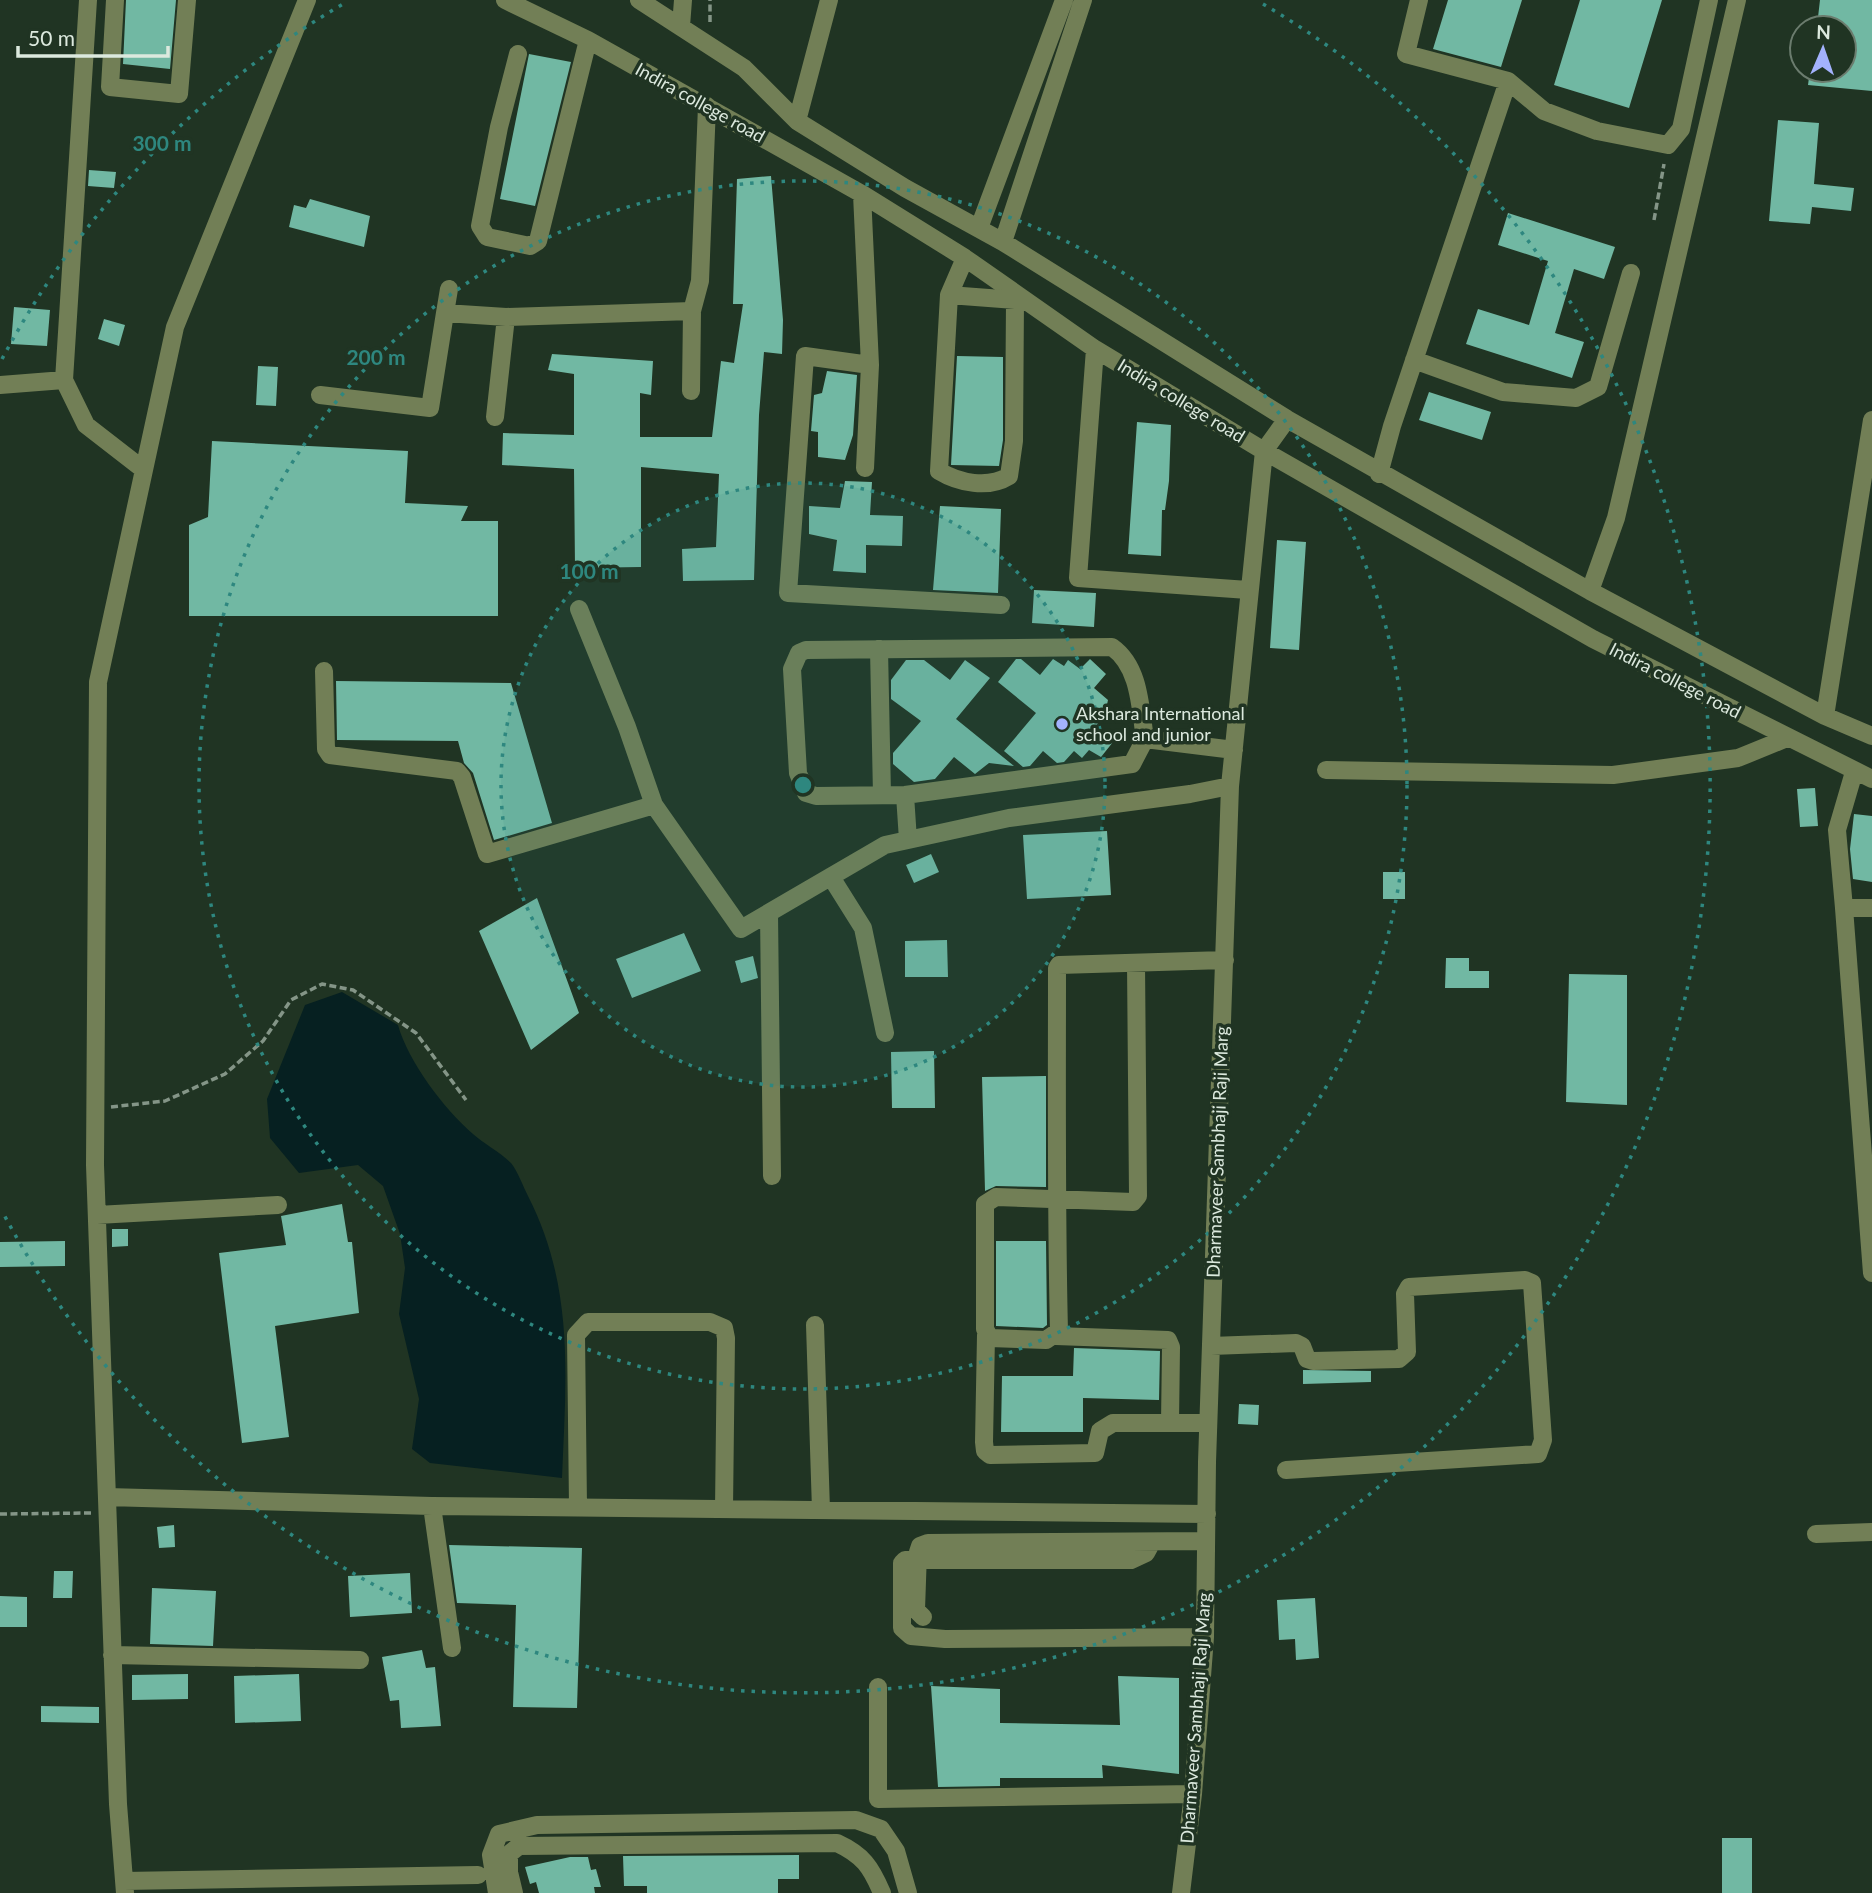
<svg xmlns="http://www.w3.org/2000/svg" width="1872" height="1893" viewBox="0 0 1872 1893" font-family="Lato,sans-serif">
<style>
.water{fill:#062021}
.building{fill:#71b8a3}
.lines{fill:none;stroke-linecap:round;stroke-linejoin:round}
.path{stroke:#849587;stroke-width:3.5;stroke-dasharray:7 3.5;stroke-linecap:butt}
.minor{stroke:#727f56;stroke-width:18}
.ring{fill:none;stroke:#2e877f;stroke-width:3.5;stroke-dasharray:3.5 7}
.poi-dot{fill:#a3b2fd;stroke:#203423;stroke-width:2.5}
.labels{text-anchor:middle;stroke-width:7;stroke-linejoin:round;paint-order:stroke}
.street-label{font-size:18px;fill:#dce9de;stroke:#203423}
.poi-label{font-size:18px;fill:#dce9de;stroke:#203423;text-anchor:start}
.centre{fill:#2e877f;stroke:#203423;stroke-width:3.5}
.ring-label{font-size:21px;text-anchor:middle;font-weight:bold;fill:#2e877f;stroke:#203423;stroke-width:7;stroke-linejoin:round;paint-order:stroke}
</style>
<rect width="100%" height="100%" fill="#203423"/>
<path class="water" d="M342 992 398 1025C408 1061 444 1109 473 1134 484 1144 500 1152 511 1163 518 1172 523 1186 528 1196 575 1288 566 1378 562 1478L430 1463 412 1449 419 1399 399 1314 405 1268 400 1234 383 1186 358 1165 299 1173 270 1138 267 1099 305 1005Z"/>
<path class="building" d="M126 0H176L170 69 123 64Z
M1448 0H1522L1501 67 1433 49Z
M1580 0H1662L1629 108 1554 85Z
M1820 0H1872V91L1808 85 1810 70H1844V28L1817 26Z
M529 54 571 62 535 206 500 199Z
M1778 120 1819 123 1814 184 1854 188 1851 211 1812 207 1810 224 1769 221Z
M89 170 116 172 114 188 88 186Z
M771 176 783 320 782 354 764 352 759 415 754 580 683 581 682 549 716 547 719 474 641 467V567L575 568 574 469 502 465 503 433 574 435V374L548 370 552 354 653 361 651 395 640 393V437H712L721 361 734 363 743 304H733L737 179Z
M310 199 370 216 364 247 289 227 294 205 306 208Z
M1508 213 1615 247 1604 279 1574 269 1555 333 1584 342 1572 378 1466 344 1478 309 1529 325 1548 261 1498 245Z
M14 307 50 310 47 346 11 344Z
M104 319 125 325 119 346 98 339Z
M957 356 1003 357V440L999 466 951 465Z
M258 366 278 367 276 406 256 405Z
M827 371 857 375 853 435 845 460 818 457V432L811 431 814 395 822 393Z
M1429 392 1491 412 1482 440 1419 420Z
M1137 422 1171 425 1169 481 1165 510H1162L1161 556 1128 554Z
M212 441 408 451 405 503 468 506 461 521H498V616H189V525L208 517Z
M845 481 872 482 870 515 903 516 902 546 866 545V573L833 571 837 540 809 534V506L840 508Z
M940 506 1001 509 998 593 933 590Z
M1277 540 1306 542 1299 650 1270 648Z
M1034 590 1096 593 1094 627 1032 623Z
M1016 659H1021L1040 675 1053 659 1064 666 1068 660 1080 669 1090 659 1106 674 1094 688 1108 700 1105 714 1095 727 1113 742 1101 757 1089 750 1082 758 1074 751 1064 762 1057 763 1043 751 1030 766 1023 767 1004 751 1036 713 998 682Z
M906 660H924L950 680 965 660 990 678 956 719 1014 766 989 763 975 774 954 757 935 779 914 782 893 764V753L921 721 891 699V680Z
M336 681 511 683 552 823 494 840 473 773 464 763 458 741 337 740Z
M1815 788 1818 826 1800 827 1797 789Z
M1854 814 1872 816V882L1853 879 1850 849Z
M1107 831 1111 895 1027 899 1023 835Z
M931 854 939 872 914 883 906 865Z
M1383 872H1405V899H1383Z
M537 898 579 1013 531 1050 479 931Z
M684 933 701 971 632 998 616 959Z
M947 940 948 977H905V941Z
M753 956 758 978 741 983 735 961Z
M1446 958H1469V971H1489V988H1445Z
M1569 974 1627 975V1105L1566 1102Z
M934 1051 935 1108H892L891 1052Z
M1046 1076V1187L996 1186 985 1191 982 1077Z
M342 1204 348 1242H352L359 1313 275 1326 289 1437 242 1443 219 1253 286 1245 281 1216Z
M112 1229H128V1246L112 1247Z
M65 1241V1266L0 1267V1242Z
M996 1241H1046L1047 1325 1043 1328 996 1326Z
M1074 1348 1160 1351 1159 1400 1083 1398V1432H1001L1002 1376H1073Z
M1303 1370 1371 1371V1382L1303 1384Z
M1239 1404 1259 1405 1258 1425 1238 1424Z
M174 1525 175 1547 159 1548 157 1527Z
M449 1545 582 1548 577 1708 513 1707 516 1605 457 1603Z
M54 1571H73L72 1598H53Z
M410 1573 412 1613 350 1617 348 1576Z
M152 1588 216 1591 213 1646 150 1644Z
M0 1596 27 1597V1627H0Z
M1315 1598 1319 1658 1296 1660 1295 1639 1279 1640 1277 1600Z
M422 1650 426 1668 435 1667 441 1726 401 1728 399 1700 390 1701 382 1657Z
M188 1674V1699L132 1700V1675Z
M299 1674 301 1721 235 1723 234 1676Z
M1118 1676 1179 1678V1774L1102 1765 1103 1778H1000V1786L938 1787 931 1686 1000 1689V1723L1120 1725Z
M41 1706 99 1707V1723L41 1722Z
M1722 1838H1752V1893H1722Z
M799 1855V1879H778V1893H647V1886H624L623 1856Z
M570 1857H588L591 1870 596 1869 601 1887H594L595 1893H539L536 1882 530 1884 525 1867Z"/>
<g class="lines">
<path class="path" d="M710 22V0
M1654 220 1664 164
M111 1107 165 1101 225 1074 263 1041 291 1000 322 984 353 990 416 1033 466 1100
M0 1514 91 1513"/>
<path class="minor" d="M115 0 110 87 179 94 187 0
M505 0 588 40 862 194 965 258 1095 349 1264 451 1593 639 1872 779
M639 0 744 68 797 121 905 188 1003 242 1287 419 1590 591 1825 716 1872 736
M1419 0 1406 54 1508 81 1544 111 1597 131 1668 145 1681 129 1709 0
M681 26 683 0
M518 54 499 127 480 226 487 237 530 246 538 241 588 40
M797 121 829 0
M862 194 870 365 865 468
M979 228 1064 0
M1003 242 1083 0
M949 295 1015 300 1014 441 1009 476C988 489 959 483 939 471L949 295 965 258
M445 313 449 289
M1095 349 1078 578 1248 590
M1414 360 1503 392 1576 398 1598 387 1631 273
M870 365 805 356 788 593 1001 605
M64 380 86 425 144 470
M0 385 64 380 88 0
M691 391 692 311
M320 395 430 408 445 313 506 317 692 311 700 281 707 106
M495 417 506 317
M1379 474 1392 426 1508 81
M1590 591 1616 518 1737 0
M579 609 627 727 654 805 741 929 885 845 1009 818 1190 794 1230 786
M879 649 882 795
M324 671 326 749 330 755 457 771 462 777 487 854 654 805
M1825 716 1872 420
M1145 739 1132 764 905 795 816 796 806 793 798 773 792 669 799 653 806 650 1112 647C1140 667 1140 707 1145 739L1234 750
M1326 770 1613 775 1738 758 1787 738
M1854 772 1837 830 1844 908H1872
M905 795 908 840
M831 877 863 928 885 1033
M1844 908 1872 1273
M769 913 772 1176
M1136 963 1138 1196 1133 1202 996 1197 985 1204V1329L990 1338 1046 1340 1059 1331C1056 1210 1057 1089 1057 968L1059 965 1225 960
M97 1215 278 1205
M815 1325 821 1510
M986 1335 984 1442 985 1451 990 1455 1095 1453 1100 1431 1113 1423H1208
M1056 1336 1168 1340 1171 1347 1170 1423
M1211 1346 1296 1343 1302 1346 1307 1359 1313 1361 1399 1359 1407 1352 1405 1294 1409 1287 1525 1280 1532 1283 1543 1440 1538 1454 1286 1470
M107 1497 432 1506 1207 1514
M432 1506 452 1648
M578 1507 576 1335 588 1322H710L724 1328 726 1338 724 1509
M1816 1534 1872 1532
M1152 1542 1146 1553 1131 1560H905L902 1563V1628L911 1636 945 1639 1205 1637
M923 1617 916 1610 918 1552 920 1546 928 1543 1206 1541
M112 1655 360 1660
M878 1687V1799L1193 1794
M124 1881 478 1875
M125 1893 118 1804 95 1165 98 682 175 327 307 0
M497 1893 491 1855 499 1834 537 1825 856 1820 881 1829 896 1851 908 1893
M514 1893 509 1872V1854L519 1846 837 1843C863 1855 871 1867 882 1893
M1181 1893 1193 1794 1205 1637 1207 1462 1230 786 1264 451 1287 419"/>
</g>
<circle cx="803" cy="785" r="302" fill="#2e877f" fill-opacity=".12"/>
<g class="ring">
<circle cx="803" cy="785" r="302"/>
<circle cx="803" cy="785" r="604"/>
<path d="M2 359A907 907 0 0 1 343 4M1263 4A907 907 0 1 1 2 1211"/>
</g>
<circle class="poi-dot" cx="1062" cy="724" r="7"/>
<g class="labels">
<g class="street-label">
<text transform="translate(700 103) rotate(29)" y="6">Indira college road</text>
<text transform="translate(1181 401) rotate(31)" y="6">Indira college road</text>
<text transform="translate(1675 681) rotate(27)" y="6">Indira college road</text>
<text transform="translate(1218 1152) rotate(-88)" y="6">Dharmaveer Sambhaji Raji Marg</text>
<text transform="translate(1196 1718) rotate(-86)" y="6">Dharmaveer Sambhaji Raji Marg</text>
</g>
<g class="poi-label">
<text x="1076" y="720">Akshara International<tspan x="1076" dy="21">school and junior</tspan></text>
</g>
</g>
<circle cx="803" cy="785" r="10" class="centre"/>
<g class="ring-label">
<text x="162" y="151">300 m</text>
<text x="376" y="365">200 m</text>
<text x="589" y="579">100 m</text>
</g>
<g transform="translate(1823 49) rotate(2)"><circle r="33" fill="#203423" stroke="#6b7c6e" stroke-width="2"/>
<path d="M0-5L12 26L0 18L-12 26Z" fill="#a3b2fd"/>
<text y="-10" font-size="19" font-weight="bold" text-anchor="middle" fill="#dce9de">N</text>
</g>
<path d="M18 46v10h150v-10" fill="none" stroke="#dce9de" stroke-width="3.5"/>
<text x="28" y="46" font-size="21" fill="#dce9de" stroke="#203423" stroke-width="5" paint-order="stroke">50 m</text>
</svg>
